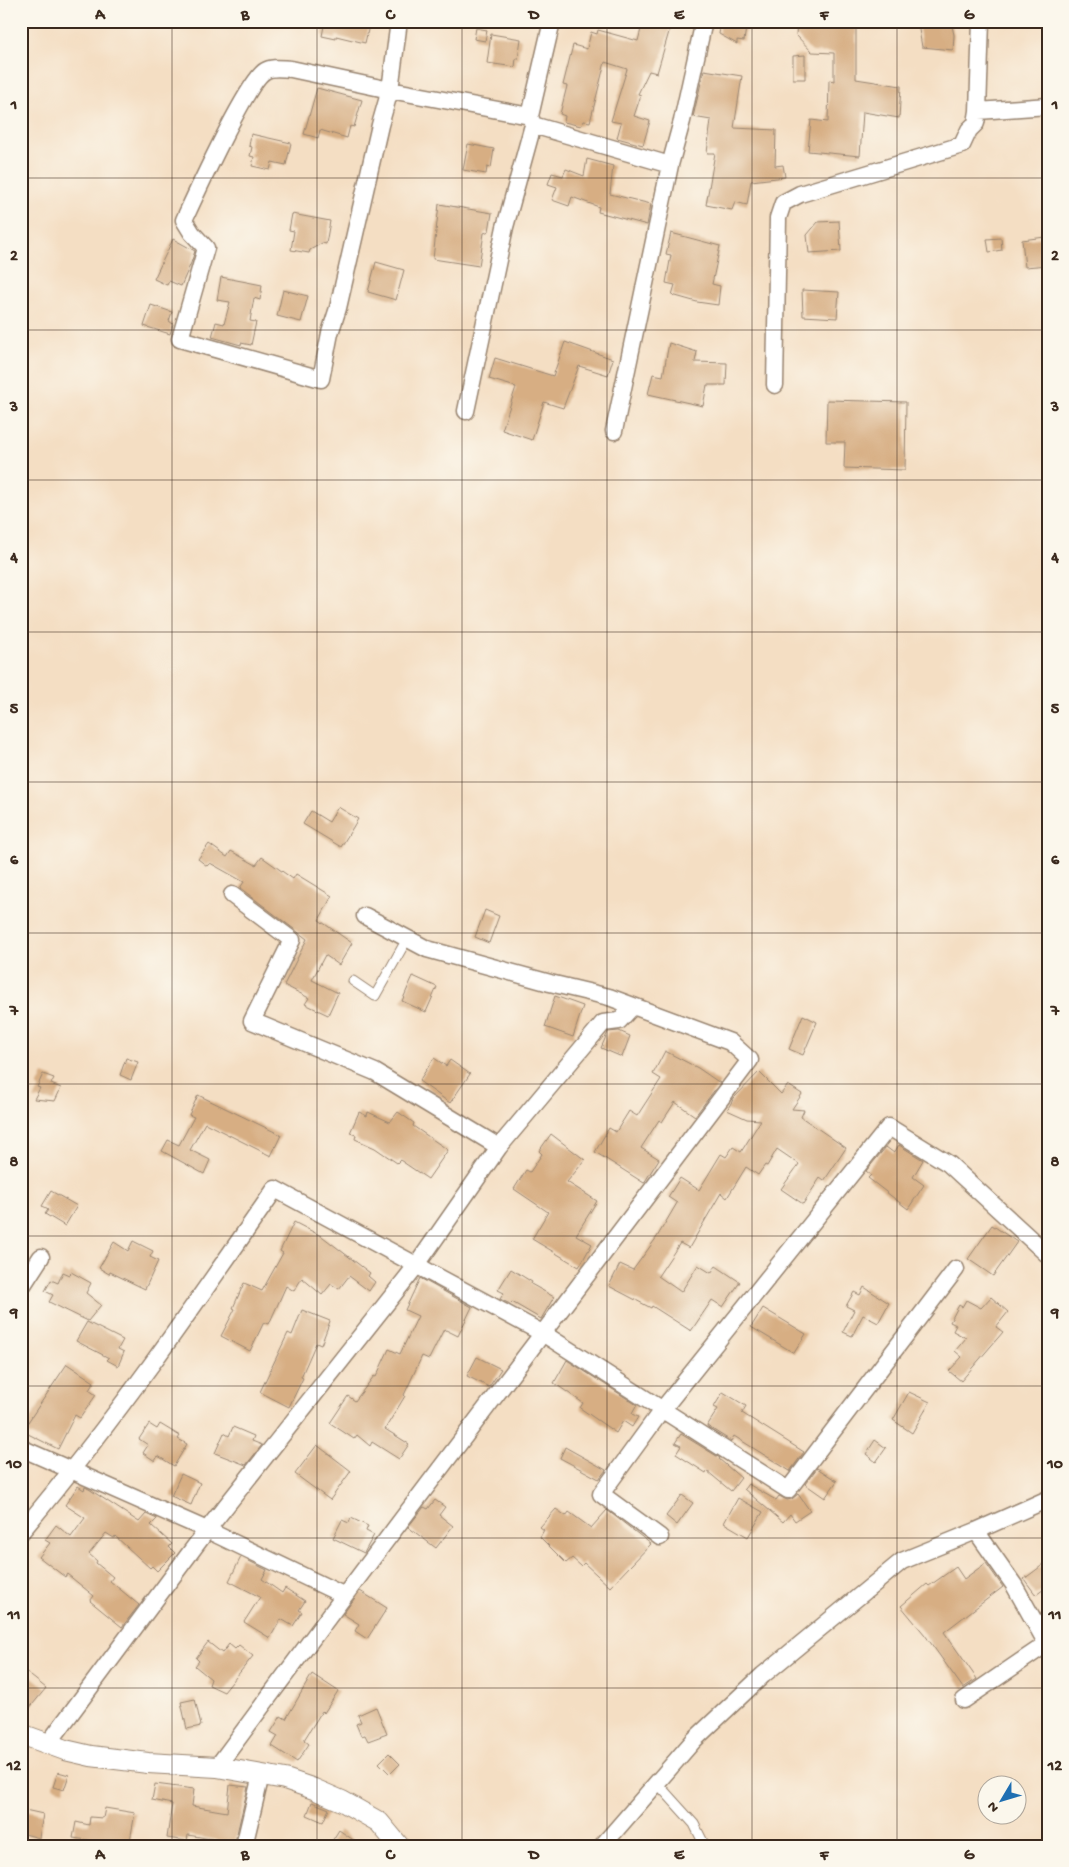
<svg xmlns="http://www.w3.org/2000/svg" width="1069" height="1867" viewBox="0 0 1069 1867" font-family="'Gochi Hand',sans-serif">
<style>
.building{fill:#d7ae83}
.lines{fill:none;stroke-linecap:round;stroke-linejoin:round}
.service-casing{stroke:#988470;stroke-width:11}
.minor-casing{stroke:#988470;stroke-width:19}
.tertiary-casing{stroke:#988470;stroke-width:22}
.service{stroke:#fff;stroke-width:9}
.minor{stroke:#fff;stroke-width:16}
.tertiary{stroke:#fff;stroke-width:20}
.grid{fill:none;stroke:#3b2a1e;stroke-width:1;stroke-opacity:0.55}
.neatline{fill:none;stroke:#3b2a1e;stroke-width:2}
.grid-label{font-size:16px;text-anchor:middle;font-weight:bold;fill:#3b2a1e}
</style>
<rect width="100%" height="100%" fill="#fbf7ec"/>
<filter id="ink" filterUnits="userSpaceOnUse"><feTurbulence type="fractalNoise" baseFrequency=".02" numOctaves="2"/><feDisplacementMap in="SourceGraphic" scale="10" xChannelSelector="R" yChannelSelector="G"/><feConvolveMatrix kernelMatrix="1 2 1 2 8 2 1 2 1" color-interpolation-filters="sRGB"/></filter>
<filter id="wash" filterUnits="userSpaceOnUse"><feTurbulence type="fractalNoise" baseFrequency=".0096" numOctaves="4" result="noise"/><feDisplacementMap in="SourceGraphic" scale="20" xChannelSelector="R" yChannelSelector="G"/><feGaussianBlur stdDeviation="1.12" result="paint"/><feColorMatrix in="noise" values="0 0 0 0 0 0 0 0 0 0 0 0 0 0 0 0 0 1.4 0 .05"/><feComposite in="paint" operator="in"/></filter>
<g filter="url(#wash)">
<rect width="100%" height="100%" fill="#f4dec3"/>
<g id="blocks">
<path class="building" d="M325 21H370L365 43 336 36V39L322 36Z
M643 21H666L665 25H671L657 73 649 71 638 94 641 95 634 116 650 121 643 145 617 138 621 123 611 121 627 69 605 62 590 122 584 121 581 126 564 122 565 116 560 114 567 86 563 85 573 45 587 49 591 32 597 34 598 30 638 41Z
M721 21H747L744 41 737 40V44L719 34Z
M797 21H856V79L901 86 899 118 863 112 860 156 808 151 811 120 828 122 829 80 834 81V53L812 52 796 35Z
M926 21H951L954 35 953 50 922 47 918 24Z
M476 28 487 30 485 41 474 39Z
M491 34 521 39 518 59 516 58 515 67 487 63Z
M805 55V79H793V56Z
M704 70 742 76 734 128 776 130 775 166 783 165 785 177 751 181 747 205 735 202 732 210 706 205 715 153H707L711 120 693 117Z
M317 88 362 100 354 127 350 126 347 138 320 130 318 138 304 134Z
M251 134 291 143 286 165 272 162 270 170 252 166 254 157 250 156 252 147 249 146Z
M468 144 494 149 491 168 487 167 486 174 463 170Z
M587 159 613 166 610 194 651 204 647 225 598 212 599 207 572 197 569 206 552 200 557 187 548 184 552 173 563 176 566 169 584 176Z
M439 204 492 213 489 231 484 233 479 266 433 259Z
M292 214 330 221 326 244 322 243 310 250 309 253 291 250 294 231 289 230Z
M839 221 841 251 809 253 807 235 818 222Z
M671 233 720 246 712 284 720 286 718 305 697 302 672 295 675 285 666 283 671 255 666 254Z
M1045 237 1048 265 1025 267 1022 240Z
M1001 238 1002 250 989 252 987 239Z
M173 239 195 251 191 263 181 286 169 281 167 285 154 279Z
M376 262 404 270 396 300 368 292Z
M221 277 262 285 260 300 254 298 250 321 256 322 251 345 241 343V345L212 337 216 322 224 324 230 302 217 300Z
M283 290 308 296 301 322 277 316Z
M802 290 839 292 837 318 803 316Z
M151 305 172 312 169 321 173 324 170 334 144 326Z
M565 342 613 359 608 375 579 366 563 408 544 402 532 440 502 430 516 387 489 379 495 358 553 376Z
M669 343 697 352 695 362 727 363 726 385H707L703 406 648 394 653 374 663 376Z
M827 400 906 402 905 470 844 468 845 442H826Z
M338 807 358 819 341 847 303 824 311 811 329 822Z
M209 844 227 857 231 851 256 865 262 857 293 879 296 874 332 896 319 920 352 943 339 965 325 955 312 980 338 993 328 1015 305 1004 309 998 284 985 307 939 240 888 244 882 210 863 207 866 198 859Z
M485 910 499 916 489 943 475 937Z
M413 976 437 987 426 1012 402 1001Z
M555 996 583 1006 573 1037 545 1027Z
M803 1015 817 1022 803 1055 789 1049Z
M619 1031 630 1036 622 1057 601 1048 608 1032Z
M665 1051 698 1068 720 1083 695 1116 675 1102 662 1122 659 1120 641 1148 659 1159 644 1183 595 1152 609 1128 616 1132 629 1111 637 1116 661 1079 653 1074Z
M126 1058 138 1062 131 1080 120 1075Z
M434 1058 446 1066 450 1060 470 1074 450 1103 419 1081Z
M759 1072 781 1094 788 1085 802 1094 792 1109 804 1110 801 1117 846 1148 824 1181 820 1178 803 1204 781 1189 799 1164 777 1149 767 1166 765 1165 758 1175 746 1167 727 1198 721 1193 689 1248 680 1243 658 1276 681 1292 698 1265 711 1273 716 1266 740 1282 723 1307 712 1300 691 1331 652 1306 651 1308 609 1286 620 1264 633 1270 657 1237 677 1203 668 1197 680 1178 699 1190 721 1154 726 1157 733 1147 741 1152 761 1120 747 1119 727 1110 734 1098Z
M43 1074 54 1078 51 1084 61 1088 55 1101 34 1099 40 1088 37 1087Z
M198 1095 281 1135 271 1156 205 1123 190 1150 210 1160 204 1174 162 1151 168 1140 179 1145 194 1117 189 1115Z
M359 1112 367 1116 368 1112 390 1122 398 1112 414 1123 413 1126 448 1150 428 1179 400 1160 397 1163 375 1148 355 1139 356 1135 350 1133Z
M551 1134 585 1160 567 1182 597 1201 576 1235 592 1244 579 1267 532 1239 548 1212 514 1189 526 1170 530 1172 542 1154 539 1151Z
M899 1145 923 1160 913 1177 924 1185 908 1209 868 1178 871 1175 866 1171 886 1147 894 1153Z
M51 1191 77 1206 65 1226 45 1214 48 1210 42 1206Z
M294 1222 323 1237 370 1273 368 1276 375 1282 369 1291 349 1276 339 1289 331 1284 322 1295 302 1278 294 1291 286 1286 269 1324 264 1322 250 1351 221 1336 235 1309 233 1308 244 1283 262 1291 283 1253 280 1251Z
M992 1225 1017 1242 993 1276 968 1259Z
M133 1241 153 1251 150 1257 158 1261 145 1289 110 1272 109 1274 99 1268 114 1242 128 1251Z
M511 1269 532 1282 531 1284 554 1297 541 1319 512 1302 510 1304 500 1299 504 1293 498 1290Z
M63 1272 70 1275 71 1272 91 1283 86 1293 101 1305 88 1321 49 1302 53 1295 45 1291 51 1280 58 1283Z
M420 1278 472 1307 458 1336 444 1329 429 1359 422 1356 404 1395 405 1396 385 1429 409 1444 399 1459 372 1442 370 1446 357 1435 354 1439 330 1423 348 1396 355 1401 374 1376 376 1377 389 1349 400 1354 418 1316 405 1310Z
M864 1287 889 1303 878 1323 863 1315 852 1336 843 1332 854 1310 846 1306 854 1292 860 1295Z
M991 1297 1008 1312 996 1327 1003 1332 961 1381 949 1371 962 1357 955 1351 966 1338 953 1331 956 1325 950 1322 959 1305 962 1307 966 1300 981 1308Z
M763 1308 806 1334 794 1353 751 1327Z
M302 1310 330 1321 321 1345 316 1343 301 1377 303 1378 289 1407 260 1392 288 1333 292 1335Z
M87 1322 123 1340 118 1349 124 1352 118 1366 107 1360 109 1358 76 1341Z
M477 1357 501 1369 489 1387 467 1376Z
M567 1360 637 1405 632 1414 638 1417 632 1427 623 1421 616 1433 580 1408 583 1403 554 1383Z
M67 1364 94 1382 89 1390 96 1395 80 1418 75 1415 58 1449 22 1431Z
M723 1392 746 1406 742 1413 804 1452 790 1471 734 1436 731 1441 707 1426 718 1409 714 1407Z
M909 1392 930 1402 912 1433 893 1420Z
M149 1424 157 1429 160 1424 180 1436 178 1439 187 1444 174 1466 158 1456 155 1461 143 1453 148 1445 139 1439Z
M233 1427 254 1436 252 1441 262 1445 246 1465 215 1453 224 1433 229 1436Z
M681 1434 720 1458 719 1459 741 1478 731 1491 707 1471 706 1473 676 1454 681 1446 675 1443Z
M875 1440 886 1448 876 1462 866 1454Z
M317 1445 351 1471 330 1500 295 1474Z
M565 1447 606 1470 599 1479 560 1458Z
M817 1468 837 1481 825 1498 805 1484Z
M181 1474 200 1483 191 1505 171 1496Z
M748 1484 776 1500 779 1496 787 1500 792 1499 798 1494 810 1511 795 1521 790 1514 783 1522 744 1489Z
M78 1486 84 1490 85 1487 89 1489 139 1522 146 1514 157 1519 151 1525 172 1544 169 1547 175 1553 157 1571 152 1566 150 1568 115 1536 114 1538 106 1533 89 1554 97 1561 96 1563 113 1577 110 1581 139 1605 122 1627 90 1601 94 1596 67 1574 65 1577 39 1557 50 1543 45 1540 56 1525 71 1537 85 1518 65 1505Z
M682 1495 693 1503 677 1525 666 1516Z
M738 1498 763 1512 748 1537 724 1523Z
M435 1500 445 1507 439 1515 453 1526 436 1548 408 1527 424 1507 428 1509Z
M556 1509 566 1516 569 1512 591 1528 607 1510 651 1544 610 1587 584 1563 581 1566 572 1558 566 1563 540 1537 544 1530 540 1527Z
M351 1518 368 1526 366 1531 374 1535 364 1553 333 1538 342 1520 349 1523Z
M241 1557 267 1570 262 1579 282 1593 285 1588 305 1601 299 1610 302 1612 293 1626 281 1619 270 1638 244 1622 260 1597 229 1581Z
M1048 1561V1586L1036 1595 1024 1579Z
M986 1563 1003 1587 944 1632 977 1679 963 1688 925 1635 901 1606 927 1584 929 1586 956 1567 964 1579Z
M360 1591 387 1608 367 1639 355 1631 359 1624 343 1614Z
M208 1642 222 1653 229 1644 235 1649 239 1645 253 1656 224 1692 209 1685 211 1679 195 1666 199 1661 196 1658Z
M21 1668 46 1688 28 1710 21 1705Z
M312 1674 338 1691 324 1713 322 1711 304 1740 309 1744 297 1762 272 1746 278 1736 271 1732 281 1716 286 1719Z
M195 1699 201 1726 187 1729 181 1702Z
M376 1707 387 1734 368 1741 365 1735 361 1736 356 1724 361 1722 358 1715Z
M389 1753 400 1764 390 1774 379 1763Z
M58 1772 69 1775 64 1790 53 1787Z
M155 1784 194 1789 192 1806 227 1812 230 1785 248 1787 234 1846H222L223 1841 188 1835 187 1841 167 1838 172 1804 152 1800Z
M312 1802 329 1809 323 1822 307 1815Z
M105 1808 135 1813 129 1846 73 1838 76 1822 89 1825 90 1817 103 1818Z
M25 1810 43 1814 39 1838 21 1833Z
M339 1830 362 1846H329Z"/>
</g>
</g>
<g filter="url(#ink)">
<use href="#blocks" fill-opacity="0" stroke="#988470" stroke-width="1"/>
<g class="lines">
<g class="service-casing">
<path id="service" d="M353 981 375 996 407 939
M657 1783 694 1824 705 1846"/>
</g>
<g class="minor-casing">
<path id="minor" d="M399 21 390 90 380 125 338 308 330 333 321 379 180 339 206 248 192 233 184 220C195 196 248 80 265 71 273 66 283 69 291 69L390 90 530 116
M978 111 1048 106
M533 125 670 165
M775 385 778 218 783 203 800 194 962 145 969 130 976 123 978 111 981 21
M466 411 505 227 533 125 530 116 552 21
M614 431 670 165 682 121 704 21
M232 895 292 940 252 1021 375 1072 499 1147
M21 1288 41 1257
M21 1448 207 1530 343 1595
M976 1531 1014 1585 1047 1644
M21 1532C113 1423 194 1306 275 1189L544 1334 788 1490 956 1269
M660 1537 601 1494 662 1410 889 1127 949 1164 1048 1255
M964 1700 1048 1643
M48 1744 207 1530 416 1266 499 1147 603 1023 619 1021 633 1006
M217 1767C392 1529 572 1296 750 1060L730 1042 609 997 550 983 427 949 365 916
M244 1846 261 1775
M602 1846 694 1740 763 1675 902 1561 976 1531 1048 1499"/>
</g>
<g class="tertiary-casing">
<path id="tertiary" d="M21 1734 65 1750 91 1756 148 1763 217 1767 285 1779 314 1789 342 1801 379 1822 399 1846"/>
</g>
<use href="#service" class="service"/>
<use href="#minor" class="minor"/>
<use href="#tertiary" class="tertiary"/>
</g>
</g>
<path class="grid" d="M172 21V1846M317 21V1846M462 21V1846M607 21V1846M752 21V1846M897 21V1846M21 178H1048M21 330H1048M21 480H1048M21 632H1048M21 782H1048M21 933H1048M21 1084H1048M21 1236H1048M21 1386H1048M21 1538H1048M21 1688H1048"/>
<rect width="1069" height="1867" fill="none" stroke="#fbf7ec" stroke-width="55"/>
<g transform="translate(1002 1800) rotate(232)"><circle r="24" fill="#fbf7ec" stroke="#aea59a"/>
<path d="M0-4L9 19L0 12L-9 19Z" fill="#1f6fb2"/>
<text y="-8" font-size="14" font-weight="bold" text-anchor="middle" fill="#3b2a1e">N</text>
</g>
<rect x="28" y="28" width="1014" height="1812" class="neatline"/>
<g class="grid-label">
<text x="100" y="19">A</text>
<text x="245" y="19">B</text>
<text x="390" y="19">C</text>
<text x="534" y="19">D</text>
<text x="679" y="19">E</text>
<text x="824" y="19">F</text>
<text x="969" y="19">G</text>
<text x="14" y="109">1</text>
<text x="1055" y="109">1</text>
<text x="14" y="260">2</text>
<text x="1055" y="260">2</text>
<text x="14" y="411">3</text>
<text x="1055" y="411">3</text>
<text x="14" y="562">4</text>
<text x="1055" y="562">4</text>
<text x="14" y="713">5</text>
<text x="1055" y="713">5</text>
<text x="14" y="864">6</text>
<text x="1055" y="864">6</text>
<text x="14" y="1015">7</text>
<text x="1055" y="1015">7</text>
<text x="14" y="1166">8</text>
<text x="1055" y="1166">8</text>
<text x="14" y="1317">9</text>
<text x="1055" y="1317">9</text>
<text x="14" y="1468">10</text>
<text x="1055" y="1468">10</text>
<text x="14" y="1619">11</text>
<text x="1055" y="1619">11</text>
<text x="14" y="1770">12</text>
<text x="1055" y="1770">12</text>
<text x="100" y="1859">A</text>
<text x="245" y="1859">B</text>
<text x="390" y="1859">C</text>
<text x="534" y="1859">D</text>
<text x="679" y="1859">E</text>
<text x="824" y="1859">F</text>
<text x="969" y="1859">G</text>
</g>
</svg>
